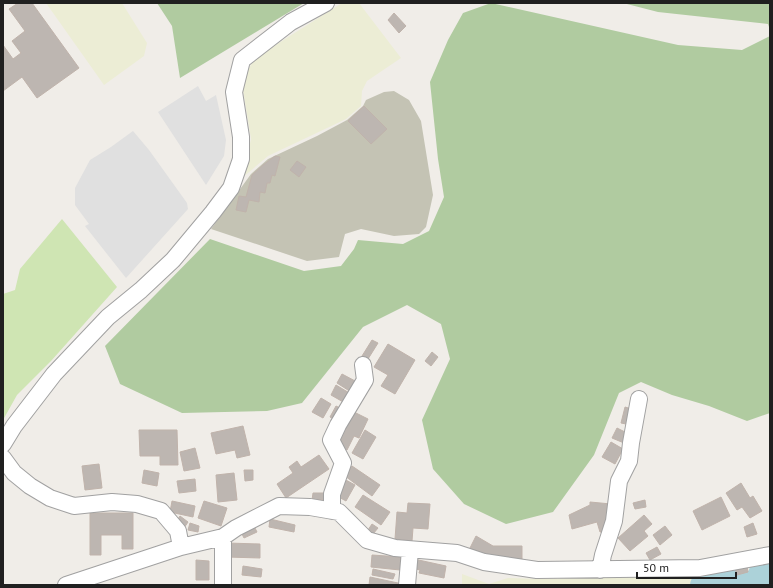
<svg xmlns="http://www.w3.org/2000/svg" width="773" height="588" viewBox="0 0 773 588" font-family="'PT Sans',sans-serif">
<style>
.construction{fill:#c4c3b4}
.farmland{fill:#ecedd5}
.grass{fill:#cfe5b3}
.forest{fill:#b0cba0}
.parking{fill:#e0e0e0}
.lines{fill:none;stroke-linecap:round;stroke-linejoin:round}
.river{stroke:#acd2d9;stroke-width:24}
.building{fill:#bdb6b1;stroke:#c0b3ab}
.street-casing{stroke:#a1a1a1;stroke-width:18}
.street{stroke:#fff;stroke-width:16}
</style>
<rect width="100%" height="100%" fill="#f0ede8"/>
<path class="construction" d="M394 91 409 100 421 121 433 195 426 227 419 234 394 236 361 229 345 234 339 257 307 261 211 229 251 174 268 159 317 136 347 120 363 106 366 100 384 92Z"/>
<path class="farmland" d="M46 3H122L147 43 144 56 104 85Z
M342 3H359L401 58 367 81 362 91 361 106 346 119 268 156 242 178 251 139 243 90 246 73 255 58Z
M462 574 489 584 508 578 541 579 676 576 698 581 703 585H462Z"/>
<path class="grass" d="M62 219 117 287 51 361 17 395 3 420V294L15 290 20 269Z"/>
<path class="forest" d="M157 3H304L180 78 172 26Z
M491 3 678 45 742 50 770 36V413L747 421 709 406 672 395 641 382 619 393 594 455 553 512 506 524 464 504 433 469 422 420 450 359 441 324 407 305 363 327 302 403 267 411 182 413 120 384 105 346 210 239 304 271 341 266 354 249 358 240 403 244 429 231 444 197 438 159 430 82 448 40 463 13Z
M623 3H770V30L768 24 658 12Z"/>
<path class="parking" d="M198 86 206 101 216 95 226 140 224 156 206 185 158 112Z
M133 131 149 150 187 203 188 209 126 278 85 226 89 224 75 205V188L90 160 111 147Z"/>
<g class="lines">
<path class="river" d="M702 585 720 579 731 580 750 584 758 579 764 565 770 563"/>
</g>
<path class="building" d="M18 3H32L79 68 37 98 22 77 3 91V45L13 59 21 53 12 41 25 31 9 9Z
M394 13 406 26 399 33 388 20Z
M364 106 387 129 371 144 348 121Z
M275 156 280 157 275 176 272 175 270 183H267L265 193 260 192 259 202 249 200 246 212 236 210 239 196 246 197 252 175 263 165Z
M297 161 306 167 299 177 290 170Z
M372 340 378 343 368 359 362 356Z
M388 344 415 360 395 394 381 386 388 375 374 367Z
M432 352 438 357 431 366 425 361Z
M342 374 357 382 351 392 337 383Z
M336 385 351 394 345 403 331 395Z
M321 398 331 404 323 418 312 412Z
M336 406 344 410 337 421 330 417Z
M625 407 635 410 631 425 621 423Z
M352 411 368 419 359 438 354 436 347 450 335 444Z
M243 426 250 455 237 458 235 450 216 454 211 433Z
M617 428 629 434 624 443 612 438Z
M139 430H177L178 465H160V456H140Z
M365 430 376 437 363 459 352 453Z
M611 442 623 449 615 464 602 457Z
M195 448 200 468 184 471 180 452Z
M319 455 329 469 286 498 277 484 293 473 289 467 297 461 301 467Z
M99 464 102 488 85 490 82 466Z
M352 466 380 485 372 496 345 476Z
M144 470 159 473 157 486 142 483Z
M244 470H253V480L245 481Z
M234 473 237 500 218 502 216 475Z
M195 479 196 491 179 493 177 481Z
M344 479 355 485 346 501 335 495Z
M741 483 750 498 753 496 762 511 750 518 742 507 737 510 726 493Z
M313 493H328V500H312Z
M363 495 390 512 381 525 355 507Z
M721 497 730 516 702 530 693 511Z
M645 500 646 507 635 509 633 503Z
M172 501 195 506 193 517 170 512Z
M204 501 227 508 221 526 198 518Z
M590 502 611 504 607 532H600L597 522 572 529 569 515 590 505Z
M408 503 430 504 428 529 413 528 412 541 395 539 397 512 407 513Z
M90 513H133V549H122V535H101V555H90Z
M644 515 652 524 644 531 648 536 630 551 618 538Z
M180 516 188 522 184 528 176 522Z
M270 519 295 525 294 532 269 527Z
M190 523 199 526 198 532 188 530Z
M753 523 757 534 747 537 744 527Z
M372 524 378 528 373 534 368 530Z
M254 526 257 532 244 538 241 532Z
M665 526 672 535 660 545 653 535Z
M476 536 493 546H522V560L489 557 470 548Z
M227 543 260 544V558L227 557Z
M657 547 661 554 650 560 646 553Z
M372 555 401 557 400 570 371 567Z
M414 559 446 566 444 578 419 573 420 570 412 568Z
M196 560 209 561V580H196Z
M243 566 262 569 261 577 242 575Z
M747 566 748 572 737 575 735 568Z
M373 569 395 574 393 579 372 575Z
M370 577 398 583 397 585H369Z"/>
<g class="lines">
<g class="street-casing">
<path id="street" d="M3 444 14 426 54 374 108 317 141 290 173 260 213 212 231 188 241 159V137L234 92 242 60 291 22 326 3
M3 458 14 473 30 486 50 498 74 506 112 502 137 504 161 511 178 531 181 547
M332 511V494L343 463 331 440 338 425 365 380 363 365
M600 570 603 555 614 521 619 481 629 461 631 443 639 399
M66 585 181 547 223 537 236 528 279 506 310 507 339 512 367 540 395 548 457 553 484 562 537 570 700 568 770 555
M223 585V537
M407 585 410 550"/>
</g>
<use href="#street" class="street"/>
</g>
<rect width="773" height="588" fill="none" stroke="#202020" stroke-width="8"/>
<path d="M637 572v6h99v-6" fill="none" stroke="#202020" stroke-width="2"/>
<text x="643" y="572" font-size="12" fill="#202020" stroke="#ffffff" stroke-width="3" paint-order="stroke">50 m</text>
</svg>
